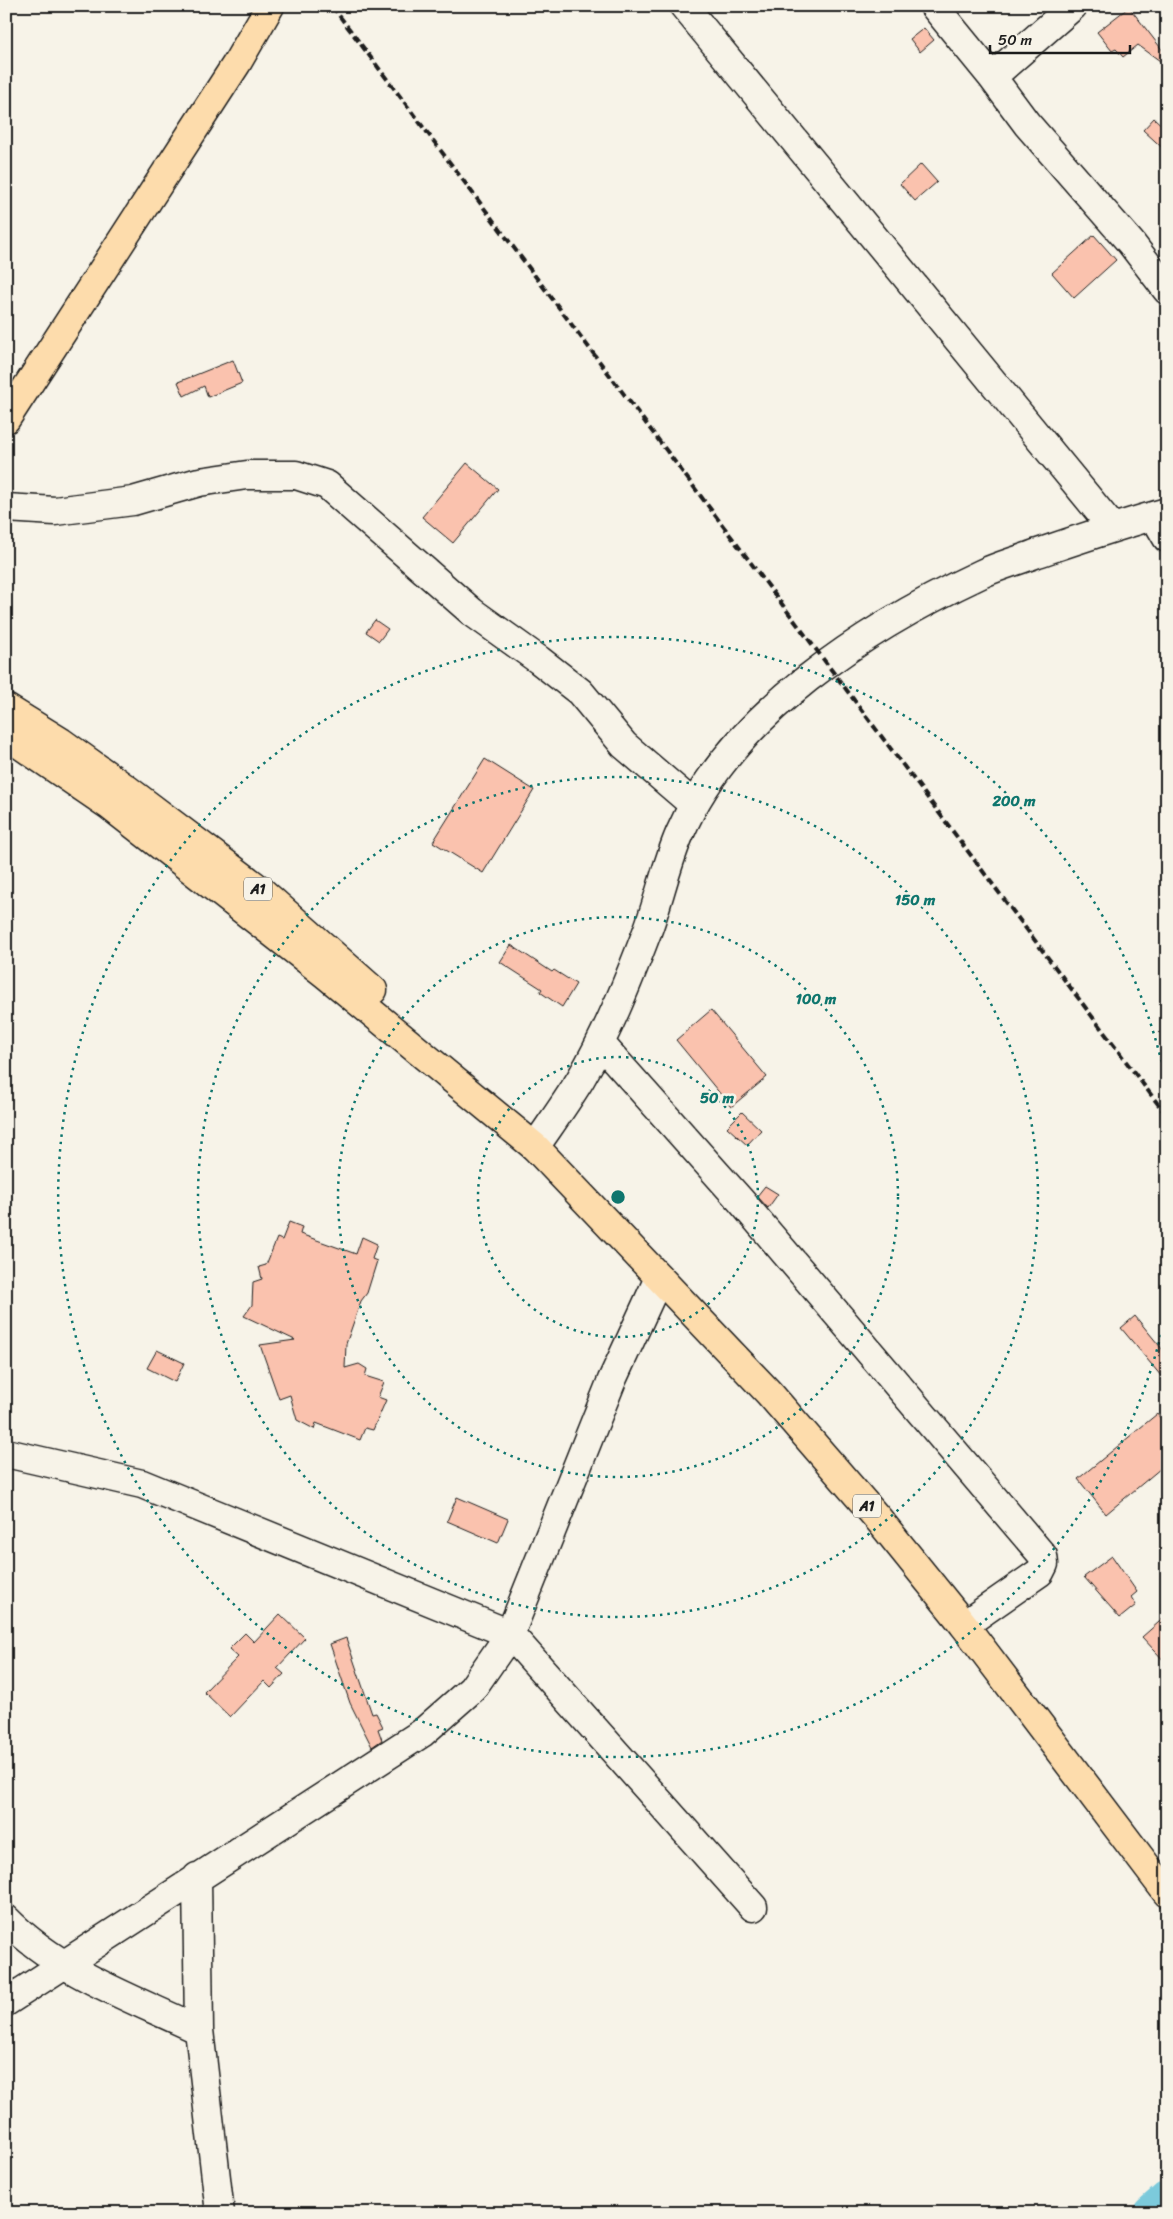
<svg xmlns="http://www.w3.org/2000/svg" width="1173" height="2219" viewBox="0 0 1173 2219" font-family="Sriracha,sans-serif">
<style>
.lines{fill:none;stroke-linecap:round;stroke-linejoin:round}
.river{stroke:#7ccadb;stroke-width:34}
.building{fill:#fac2ae;stroke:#1c1c1c}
.minor-casing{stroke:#1c1c1c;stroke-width:31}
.major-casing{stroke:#1c1c1c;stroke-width:31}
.highway-casing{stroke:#1c1c1c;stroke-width:31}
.minor{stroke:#f7f3e8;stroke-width:28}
.major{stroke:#fddcac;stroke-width:28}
.highway{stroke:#fddcac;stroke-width:28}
.rail{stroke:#1c1c1c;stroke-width:4;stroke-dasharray:8 4;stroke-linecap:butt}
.ring{fill:none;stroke:#0f766e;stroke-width:2.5;stroke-dasharray:2.5 5}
.labels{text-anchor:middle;stroke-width:5;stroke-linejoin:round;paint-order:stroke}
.shield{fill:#f7f3e8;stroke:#5e5c59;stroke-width:1}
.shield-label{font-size:14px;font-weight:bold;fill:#1c1c1c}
.centre{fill:#0f766e;stroke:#f7f3e8;stroke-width:2.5}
.ring-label{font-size:15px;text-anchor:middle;font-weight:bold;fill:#0f766e;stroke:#f7f3e8;stroke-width:5;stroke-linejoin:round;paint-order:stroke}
</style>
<rect width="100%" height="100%" fill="#f7f3e8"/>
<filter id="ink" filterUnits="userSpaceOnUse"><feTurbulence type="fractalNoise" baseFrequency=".02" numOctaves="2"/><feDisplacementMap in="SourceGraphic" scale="10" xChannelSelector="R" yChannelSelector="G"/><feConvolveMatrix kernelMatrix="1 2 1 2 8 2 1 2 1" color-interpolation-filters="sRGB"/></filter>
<g filter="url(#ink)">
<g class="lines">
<path class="river" d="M1150 2213 1167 2198"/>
</g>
<path class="building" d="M1129 7 1167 56V66L1138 45 1123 57 1116 49 1112 51 1097 32Z
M924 28 934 40 920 52 910 39Z
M1154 118 1167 130V152L1143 130Z
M921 164 937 182 915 201 900 184Z
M1094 235 1116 260 1074 298 1052 273Z
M233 360 242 383 208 397 204 386 184 396 178 382Z
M467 463 498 489 453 543 422 517Z
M375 620 388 629 379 641 366 632Z
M485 759 534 790 483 873 433 842Z
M511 945 552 972 554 970 576 984 562 1007 540 992 542 989 500 962Z
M711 1010 767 1077 731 1107 676 1040Z
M742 1112 761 1130 747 1145 727 1127Z
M765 1186 778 1194 768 1208 757 1196Z
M289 1222 302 1227 300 1234 356 1254 362 1237 377 1244 372 1259 377 1261 367 1293 361 1301 346 1344 345 1368 359 1364 367 1369 365 1376 384 1382 378 1397 386 1400 373 1430 365 1428 360 1440 316 1423 314 1429 297 1420 290 1395 279 1399 260 1345 295 1340 244 1316 252 1305 253 1282 262 1279 259 1267 266 1265 277 1238 282 1240Z
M1135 1316 1167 1355V1383L1121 1328Z
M157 1350 184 1363 175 1382 147 1368Z
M1157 1414 1167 1426V1463L1106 1514 1078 1479Z
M457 1497 508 1519 498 1543 447 1521Z
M1112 1556 1137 1592 1131 1597 1136 1605 1120 1618 1084 1577Z
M280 1614 305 1638 277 1668 284 1674 271 1688 264 1681 230 1717 204 1692 238 1657 229 1649 245 1633 254 1642Z
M1167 1615V1664L1142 1637Z
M346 1638 372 1714 376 1713 383 1727 378 1729 382 1740 372 1747 350 1703 330 1644Z"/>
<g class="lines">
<g class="minor-casing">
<path id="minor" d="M684 6 1112 527
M934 6 992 77 1027 124 1131 243 1167 290
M992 77 1073 6
M6 508 55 511 133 501 199 482 247 475H296L327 485 472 612 539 660 580 692 624 745 694 805
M1154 516 1167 538
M600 1043 741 1201 1043 1556 1044 1564 1040 1572 964 1625
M535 1147C550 1125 566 1103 580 1080 607 1034 628 982 647 932 659 900 666 865 680 833 732 713 868 627 981 574 998 566 1017 561 1035 554 1079 539 1122 524 1167 512
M6 1453 142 1484 510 1634 753 1907
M197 1877 199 2030 220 2213
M6 1919C59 1973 132 1998 199 2030
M6 2002 422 1733 472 1689 510 1634 612 1380 659 1278"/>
</g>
<g class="major-casing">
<path id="major" d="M6 419 237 63 270 6"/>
</g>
<g class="highway-casing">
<path id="highway" d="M6 708 61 742 128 790 259 889 373 990
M6 735 110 806 325 974 535 1147 769 1393 880 1521 964 1625 1167 1893"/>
</g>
<use href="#minor" class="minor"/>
<use href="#major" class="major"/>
<use href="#highway" class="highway"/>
<path class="rail" d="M332 6 1167 1116"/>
</g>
</g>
<g class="ring">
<circle cx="618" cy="1197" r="140"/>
<circle cx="618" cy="1197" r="280"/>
<circle cx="618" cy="1197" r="420"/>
<path d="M1166 1313A560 560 0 1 1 1166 1081"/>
</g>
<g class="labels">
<g class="shield">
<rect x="244" y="877.5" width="28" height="23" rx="4"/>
<rect x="853" y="1494.5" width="28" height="23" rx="4"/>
</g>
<g class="shield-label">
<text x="258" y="894">A1</text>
<text x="867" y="1511">A1</text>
</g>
</g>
<circle cx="618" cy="1197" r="8" class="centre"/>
<g class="ring-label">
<text x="1014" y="806">200 m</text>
<text x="915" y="905">150 m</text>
<text x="816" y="1004">100 m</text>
<text x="717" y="1103">50 m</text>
</g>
<rect width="1173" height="2219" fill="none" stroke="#f7f3e8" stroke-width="25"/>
<rect x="12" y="12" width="1148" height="2194" fill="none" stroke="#1c1c1c" stroke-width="2" filter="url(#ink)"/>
<path d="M990 45v8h140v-8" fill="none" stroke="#1c1c1c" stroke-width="2.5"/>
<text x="998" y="45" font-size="15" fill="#1c1c1c" stroke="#f7f3e8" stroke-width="4" paint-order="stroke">50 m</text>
</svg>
